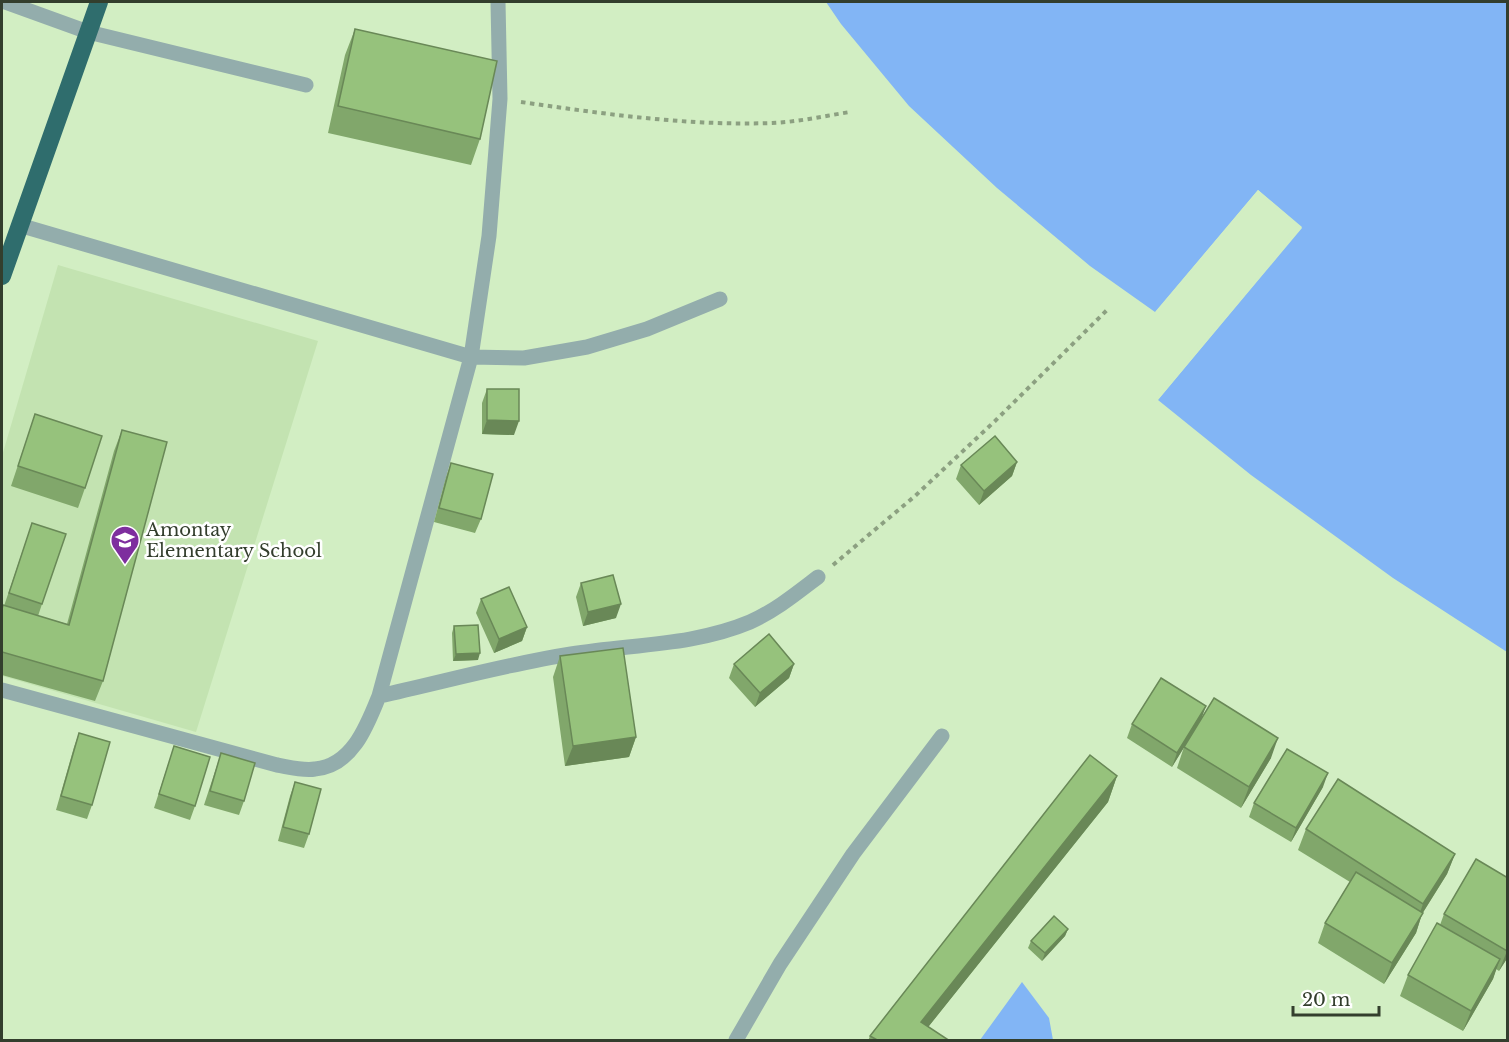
<svg xmlns="http://www.w3.org/2000/svg" width="1509" height="1042" viewBox="0 0 1509 1042" font-family="'Libre Baskerville',serif">
<style>
.built{fill:#c3e3b1}
.water{fill:#82b5f5}
.pier{fill:#d2eec3}
.lines{fill:none;stroke-linecap:round;stroke-linejoin:round}
.path{stroke:#8ca081;stroke-width:4;stroke-dasharray:4.5 4.5;stroke-linecap:butt}
.minor{stroke:#93adac;stroke-width:15}
.highway{stroke:#2f6d6d;stroke-width:18}
.wall{fill:#81a76b}
.shaded-wall{fill:#698857}
.building{fill:#96c27c;stroke:#698857;stroke-width:1.5}
.labels{text-anchor:middle;stroke-width:5;stroke-linejoin:round;paint-order:stroke}
.poi-label{font-size:18px;fill:#333e2d;stroke:#fff;text-anchor:start}
</style>
<rect width="100%" height="100%" fill="#d2eec3"/>
<path class="built" d="M58 265 318 341 196 732 2 676V456Z"/>
<path class="water" d="M826 2H1507V652L1393 578 1251 475 1158 400 1302 227 1258 190 1155 312 1090 266 997 188 909 106 841 24Z
M1022 982 1049 1018 1053 1040H980Z"/>
<path class="pier" d="M1258 190 1302 228 1156 402V398L1298 228 1258 194 1157 314 1153 315Z"/>
<g class="lines">
<path class="path" d="M521 102C605 114 688 126 772 123 798 122 824 116 850 112
M833 565 915 496 995 421 1107 310"/>
<path class="minor" d="M5 2 88 32 306 85
M19 225 471 357 524 358 587 347 647 329 720 299
M2 690 277 765C289 767 303 771 315 769 352 766 367 726 379 696L471 357 489 236 500 99 498 2
M379 696C443 682 507 664 571 654 631 644 693 646 750 622 775 611 797 593 818 577
M736 1040 780 964 853 854 942 736"/>
<path class="highway" d="M2 276 99 2"/>
</g>
<path class="wall" d="M355 29 480 139 471 165 328 133 345 55Z
M487 389 514 435 482 434V403Z
M35 414 85 488 78 508 11 486Z
M122 430 103 681 95 701 2 675V608L4 606 32 523 42 604 38 616 67 624 114 451Z
M1017 462 1012 476 979 505 956 479 961 465Z
M451 463 481 519 475 533 434 522 446 477Z
M581 583 616 618 583 626 576 597Z
M481 599 527 627 522 641 494 653 476 613Z
M454 626 478 660 453 661 452 633Z
M560 656 636 737 629 757 565 766 553 677Z
M734 664H794L789 678 755 707 729 678Z
M1201 719 1271 758 1241 808 1177 768 1184 747 1190 737 1172 767 1127 738 1132 724Z
M79 733 92 805 87 819 56 810 74 747Z
M174 746 195 806 190 820 154 808Z
M221 753 244 801 239 815 204 805Z
M1117 776 1108 802 928 1027 950 1041H868L870 1036Z
M295 782 309 834 304 848 278 841 290 796Z
M1323 787 1291 842 1249 817 1254 803Z
M1306 829 1455 854 1447 874 1422 914 1416 933 1384 984 1318 943 1325 923 1350 882 1298 850Z
M1508 878V957L1499 971 1496 969 1493 979 1463 1031 1400 996 1408 975 1440 925 1444 914Z
M1068 929 1065 936 1042 961 1028 948 1031 941Z"/>
<path class="shaded-wall" d="M487 420 519 421 514 435 482 434Z
M1017 462 1012 476 979 505 984 491Z
M621 604 616 618 583 626 588 612Z
M527 627 522 641 494 653 499 639Z
M480 653 478 660 453 661 456 654Z
M794 664 789 678 755 707 760 693Z
M1206 706 1201 720 1172 767 1177 753Z
M636 737 629 757 565 766 573 746Z
M1278 738 1271 758 1241 808 1249 787Z
M1328 773 1323 787 1291 842 1296 828Z
M1117 776 1108 802 917 1041 921 1022Z
M1455 854 1447 874 1422 914 1416 933 1384 984 1392 963 1416 924 1423 904Z
M1068 929 1065 936 1042 961 1045 953Z
M1508 950V957L1499 971 1507 951Z
M1500 959 1493 979 1463 1031 1471 1011Z"/>
<path class="building" d="M355 29 497 61 480 139 338 106Z
M487 389H519V421L487 420Z
M35 414 102 436 85 488 18 466Z
M122 430 167 442 103 681 2 652V609L3 605 69 625Z
M995 436 1017 462 984 491 961 465Z
M451 463 493 474 481 519 439 508Z
M32 523 66 534 42 604 9 593Z
M613 575 621 604 588 612 581 583Z
M509 587 527 627 499 639 481 599Z
M478 625 480 653 456 654 454 626Z
M769 634 794 664 760 693 734 664Z
M623 648 636 737 573 746 560 656Z
M1161 678 1206 706 1177 753 1132 724Z
M1214 698 1278 738 1249 787 1184 747Z
M79 733 110 742 92 805 61 796Z
M174 746 210 757 195 806 159 794Z
M1287 749 1328 773 1296 828 1254 803Z
M221 753 255 763 244 801 210 791Z
M1090 755 1117 776 921 1022 950 1041H879L870 1036Z
M1338 779 1455 854 1423 904 1306 829Z
M295 782 321 789 309 834 283 827Z
M1476 859 1508 878 1507 951 1444 914Z
M1356 872 1423 913 1392 963 1325 923Z
M1054 916 1068 929 1045 953 1031 941Z
M1437 923 1500 959 1471 1011 1408 975Z"/>
<defs>
<g id="school-pin" transform="scale(1.5)"><path d="M0 17L-7.5 6A9.5 9.5 0 1 1 7.5 6Z" fill="#7e2e9e" stroke="#fff"/><path d="M0-5L7-2L0 1L-7-2ZM-4 1L0 2.5L4 1V4Q0 6-4 4Z" fill="#fff"/></g>
</defs>
<g fill-rule="evenodd">
<use href="#school-pin" x="125" y="540"/>
</g>
<g class="labels">
<g class="poi-label">
<text x="146" y="536">Amontay<tspan x="146" dy="21">Elementary School</tspan></text>
</g>
</g>
<rect width="1509" height="1042" fill="none" stroke="#333e2d" stroke-width="6"/>
<path d="M1293 1006v9h86v-9" fill="none" stroke="#333e2d" stroke-width="3"/>
<text x="1302" y="1006" font-size="18" fill="#333e2d" stroke="#ffffff" stroke-width="4.5" paint-order="stroke">20 m</text>
</svg>
